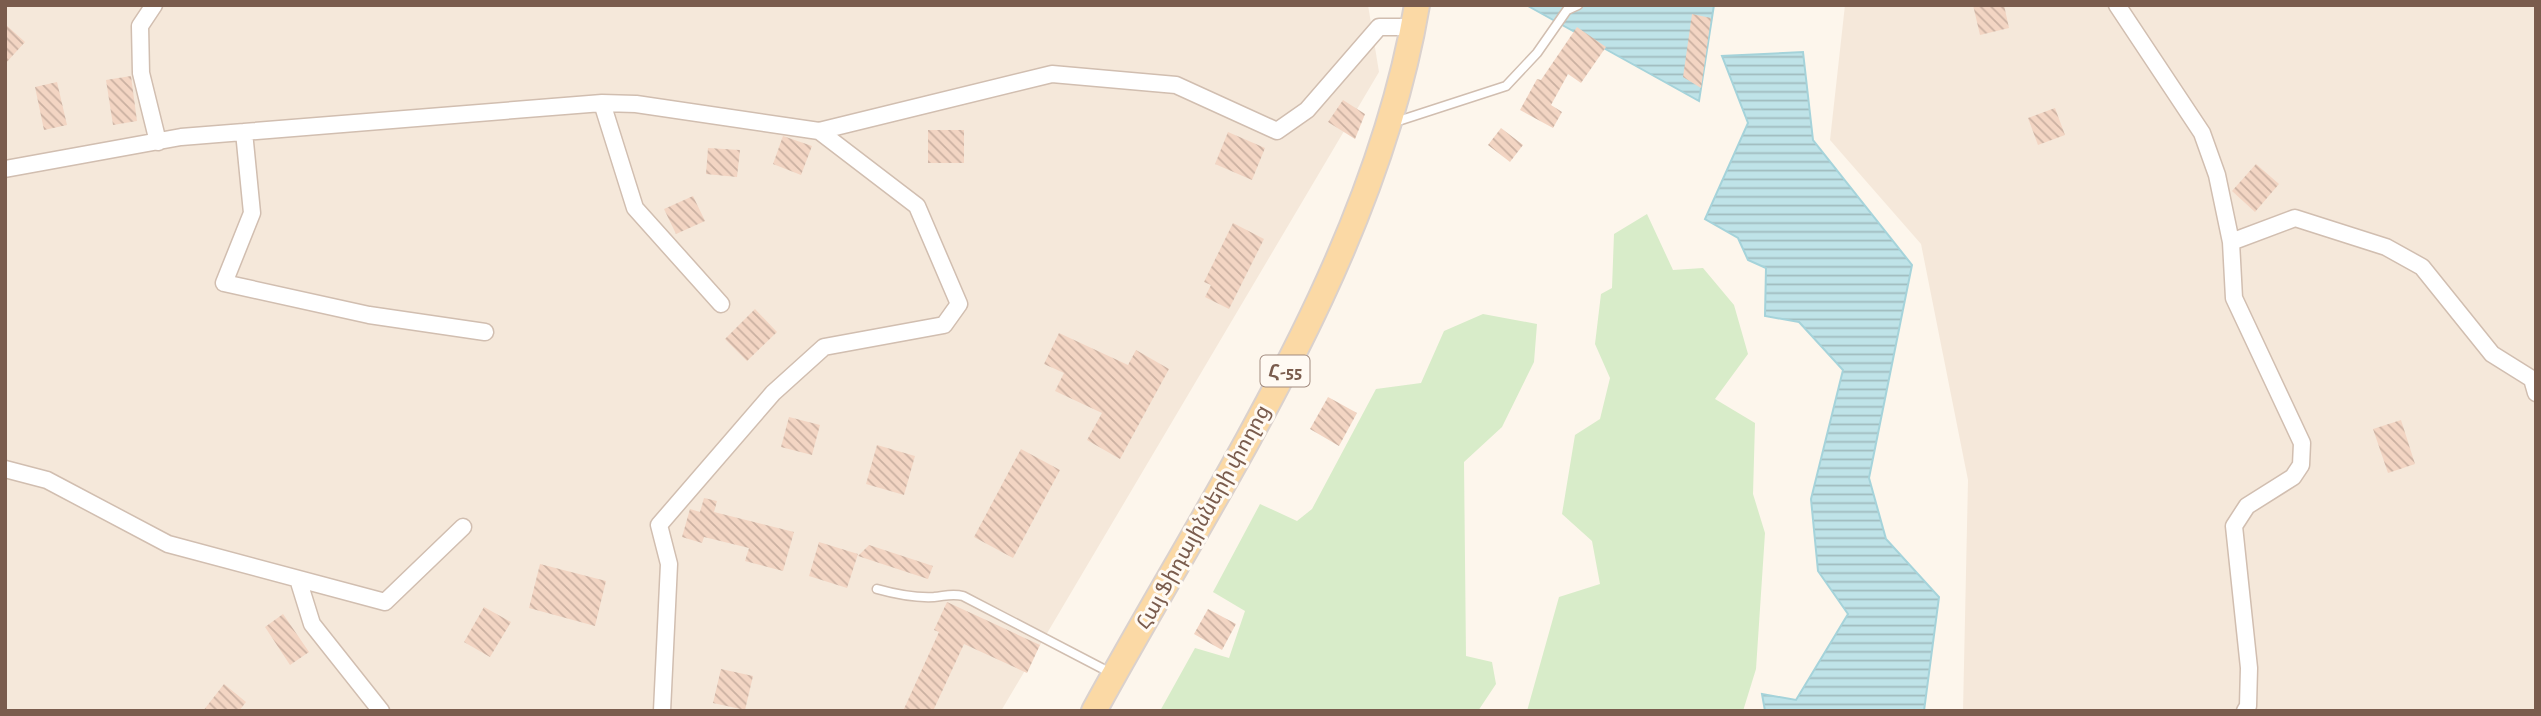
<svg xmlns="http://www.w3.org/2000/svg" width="2541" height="716" viewBox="0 0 2541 716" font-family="'Alegreya Sans','Noto Sans Armenian',sans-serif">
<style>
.residential{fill:#f5e8da}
.green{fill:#d8ecc9}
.water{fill:url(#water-rules);stroke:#a5d3da;stroke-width:2}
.building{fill:url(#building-back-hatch)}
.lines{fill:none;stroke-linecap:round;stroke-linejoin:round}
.service-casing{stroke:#d1beb0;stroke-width:11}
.minor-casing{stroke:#d1beb0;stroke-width:19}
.primary-casing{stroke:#dad1cd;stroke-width:28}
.service{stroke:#fff;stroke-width:8}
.minor{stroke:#fff;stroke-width:16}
.primary{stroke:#fbd9a5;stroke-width:24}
.labels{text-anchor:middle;stroke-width:6;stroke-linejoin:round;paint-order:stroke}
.shield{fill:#fffaf3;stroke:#a28b7f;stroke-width:2}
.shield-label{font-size:19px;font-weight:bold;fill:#7a5c4d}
.street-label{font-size:21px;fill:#7a5c4d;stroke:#fffaf3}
</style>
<defs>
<pattern id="water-rules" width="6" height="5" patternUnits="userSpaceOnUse" patternTransform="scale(1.75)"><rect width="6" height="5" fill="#bfe3e8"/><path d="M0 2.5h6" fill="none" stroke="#a0bbbe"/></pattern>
<pattern id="building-back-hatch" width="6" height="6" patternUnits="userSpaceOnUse" patternTransform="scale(1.75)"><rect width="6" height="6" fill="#f3d5c3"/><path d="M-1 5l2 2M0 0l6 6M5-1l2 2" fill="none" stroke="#cab0a1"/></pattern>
</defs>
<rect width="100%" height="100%" fill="#fdf6ec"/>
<path class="residential" d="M5 5H1368L1379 72 1001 711H5Z
M1845 5H2536V711H1963L1968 480 1921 244 1830 140Z"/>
<path class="green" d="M1647 214 1673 270 1703 268 1734 305 1748 354 1715 399 1755 423 1753 494 1765 533 1756 669 1743 711H1527L1559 597 1600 584 1592 541 1562 514 1575 435 1600 419 1610 378 1595 344 1601 294 1612 288 1614 234Z
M1483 314 1537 324 1534 362 1502 427 1464 462 1466 656 1492 662 1496 684 1478 711H1160L1195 648 1229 658 1245 611 1213 592 1260 504 1297 521 1312 509 1376 389 1421 383 1444 331Z"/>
<path class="water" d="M1528 5H1714L1699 101 1528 6Z
M1803 52 1813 140 1912 265 1869 478 1886 539 1939 597 1924 711H1765L1762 694 1796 700 1848 614 1818 571 1811 499 1843 370 1799 322 1765 316 1766 268 1748 260 1738 238 1705 219 1748 123 1722 56Z"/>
<path class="building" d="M1973 5H2004L2009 28 1980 35Z
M1692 14 1711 18 1701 88 1683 77Z
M5 24 25 42 5 64Z
M1577 27 1606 47 1581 83 1568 74 1551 105 1562 112 1553 128 1520 110 1537 79 1541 80Z
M131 76 137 121 113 125 106 80Z
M57 82 67 125 44 130 35 87Z
M1343 100 1365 114 1355 139 1328 122Z
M2055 108 2065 135 2038 145 2028 118Z
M1501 128 1523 145 1510 162 1488 145Z
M928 130H964V163H928Z
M1228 132 1265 148 1252 180 1215 164Z
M783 136 812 146 801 175 773 164Z
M708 148 740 150 737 177 706 174Z
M2256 164 2279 184 2255 212 2232 191Z
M693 196 705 221 676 234 664 209Z
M1233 223 1264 239 1229 309 1205 297 1211 285 1204 282Z
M755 309 777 332 747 361 725 339Z
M1059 333 1128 365 1136 350 1169 369 1120 459 1087 440 1102 413 1055 391 1064 373 1044 364Z
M1328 397 1357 413 1339 446 1310 429Z
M789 417 820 425 812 455 781 447Z
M2401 420 2415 464 2388 473 2373 429Z
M877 445 915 456 904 495 866 484Z
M1021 449 1060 470 1013 558 974 537Z
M704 498 717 501 714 512 794 532 783 571 745 561 749 548 704 537 702 543 682 537 690 509 700 512Z
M819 542 858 554 847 588 809 576Z
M869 545 933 566 928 579 858 556Z
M540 564 606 581 595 626 529 608Z
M947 602 1040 645 1027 673 964 644 933 711H903L939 632 934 630Z
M484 607 511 622 490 657 464 642Z
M1208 609 1236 624 1222 650 1194 634Z
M283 614 309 652 290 665 265 627Z
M721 669 753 676 745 710 713 703Z
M224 684 246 702 239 711H203Z"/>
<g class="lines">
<g class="service-casing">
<path id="service" d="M1392 123 1506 86 1537 53 1567 10 1578 5
M877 589C895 594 915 598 934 597 945 596 952 593 963 596L1111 673"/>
</g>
<g class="minor-casing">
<path id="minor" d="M154 5 140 26 141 73 158 142
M2117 5 2202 133 2217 175 2231 242 2234 298 2302 443 2301 465 2293 477 2247 506 2234 526 2249 668 2248 706 2245 711
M602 103 635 208 721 304
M244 132 252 213 224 283 369 315 485 332
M5 169 181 137 602 103 636 104 819 131
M2231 242 2295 218 2386 247 2422 267 2492 354 2532 379 2536 393
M5 469 47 480 168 544 385 602 463 527
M298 579 312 624 381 711
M662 711 669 564 659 525 773 393 824 347 944 325 959 304 917 206 819 131 1052 74 1176 85 1277 131 1307 110 1379 27H1413"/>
</g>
<g class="primary-casing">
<path id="primary" d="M1094 711C1216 488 1374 260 1417 5"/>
</g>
<use href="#service" class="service"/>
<use href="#minor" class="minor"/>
<use href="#primary" class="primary"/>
</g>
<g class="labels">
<rect class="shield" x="1260.5" y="355.5" width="49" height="31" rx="5"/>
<g class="shield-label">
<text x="1285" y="378">Հ-55</text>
</g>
<g class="street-label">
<text transform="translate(1203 517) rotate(-61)" y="7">Հայ Ֆիդայինների փողոց</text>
</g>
</g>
<rect width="2541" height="716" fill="none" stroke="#7a5c4d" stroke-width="14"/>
</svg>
